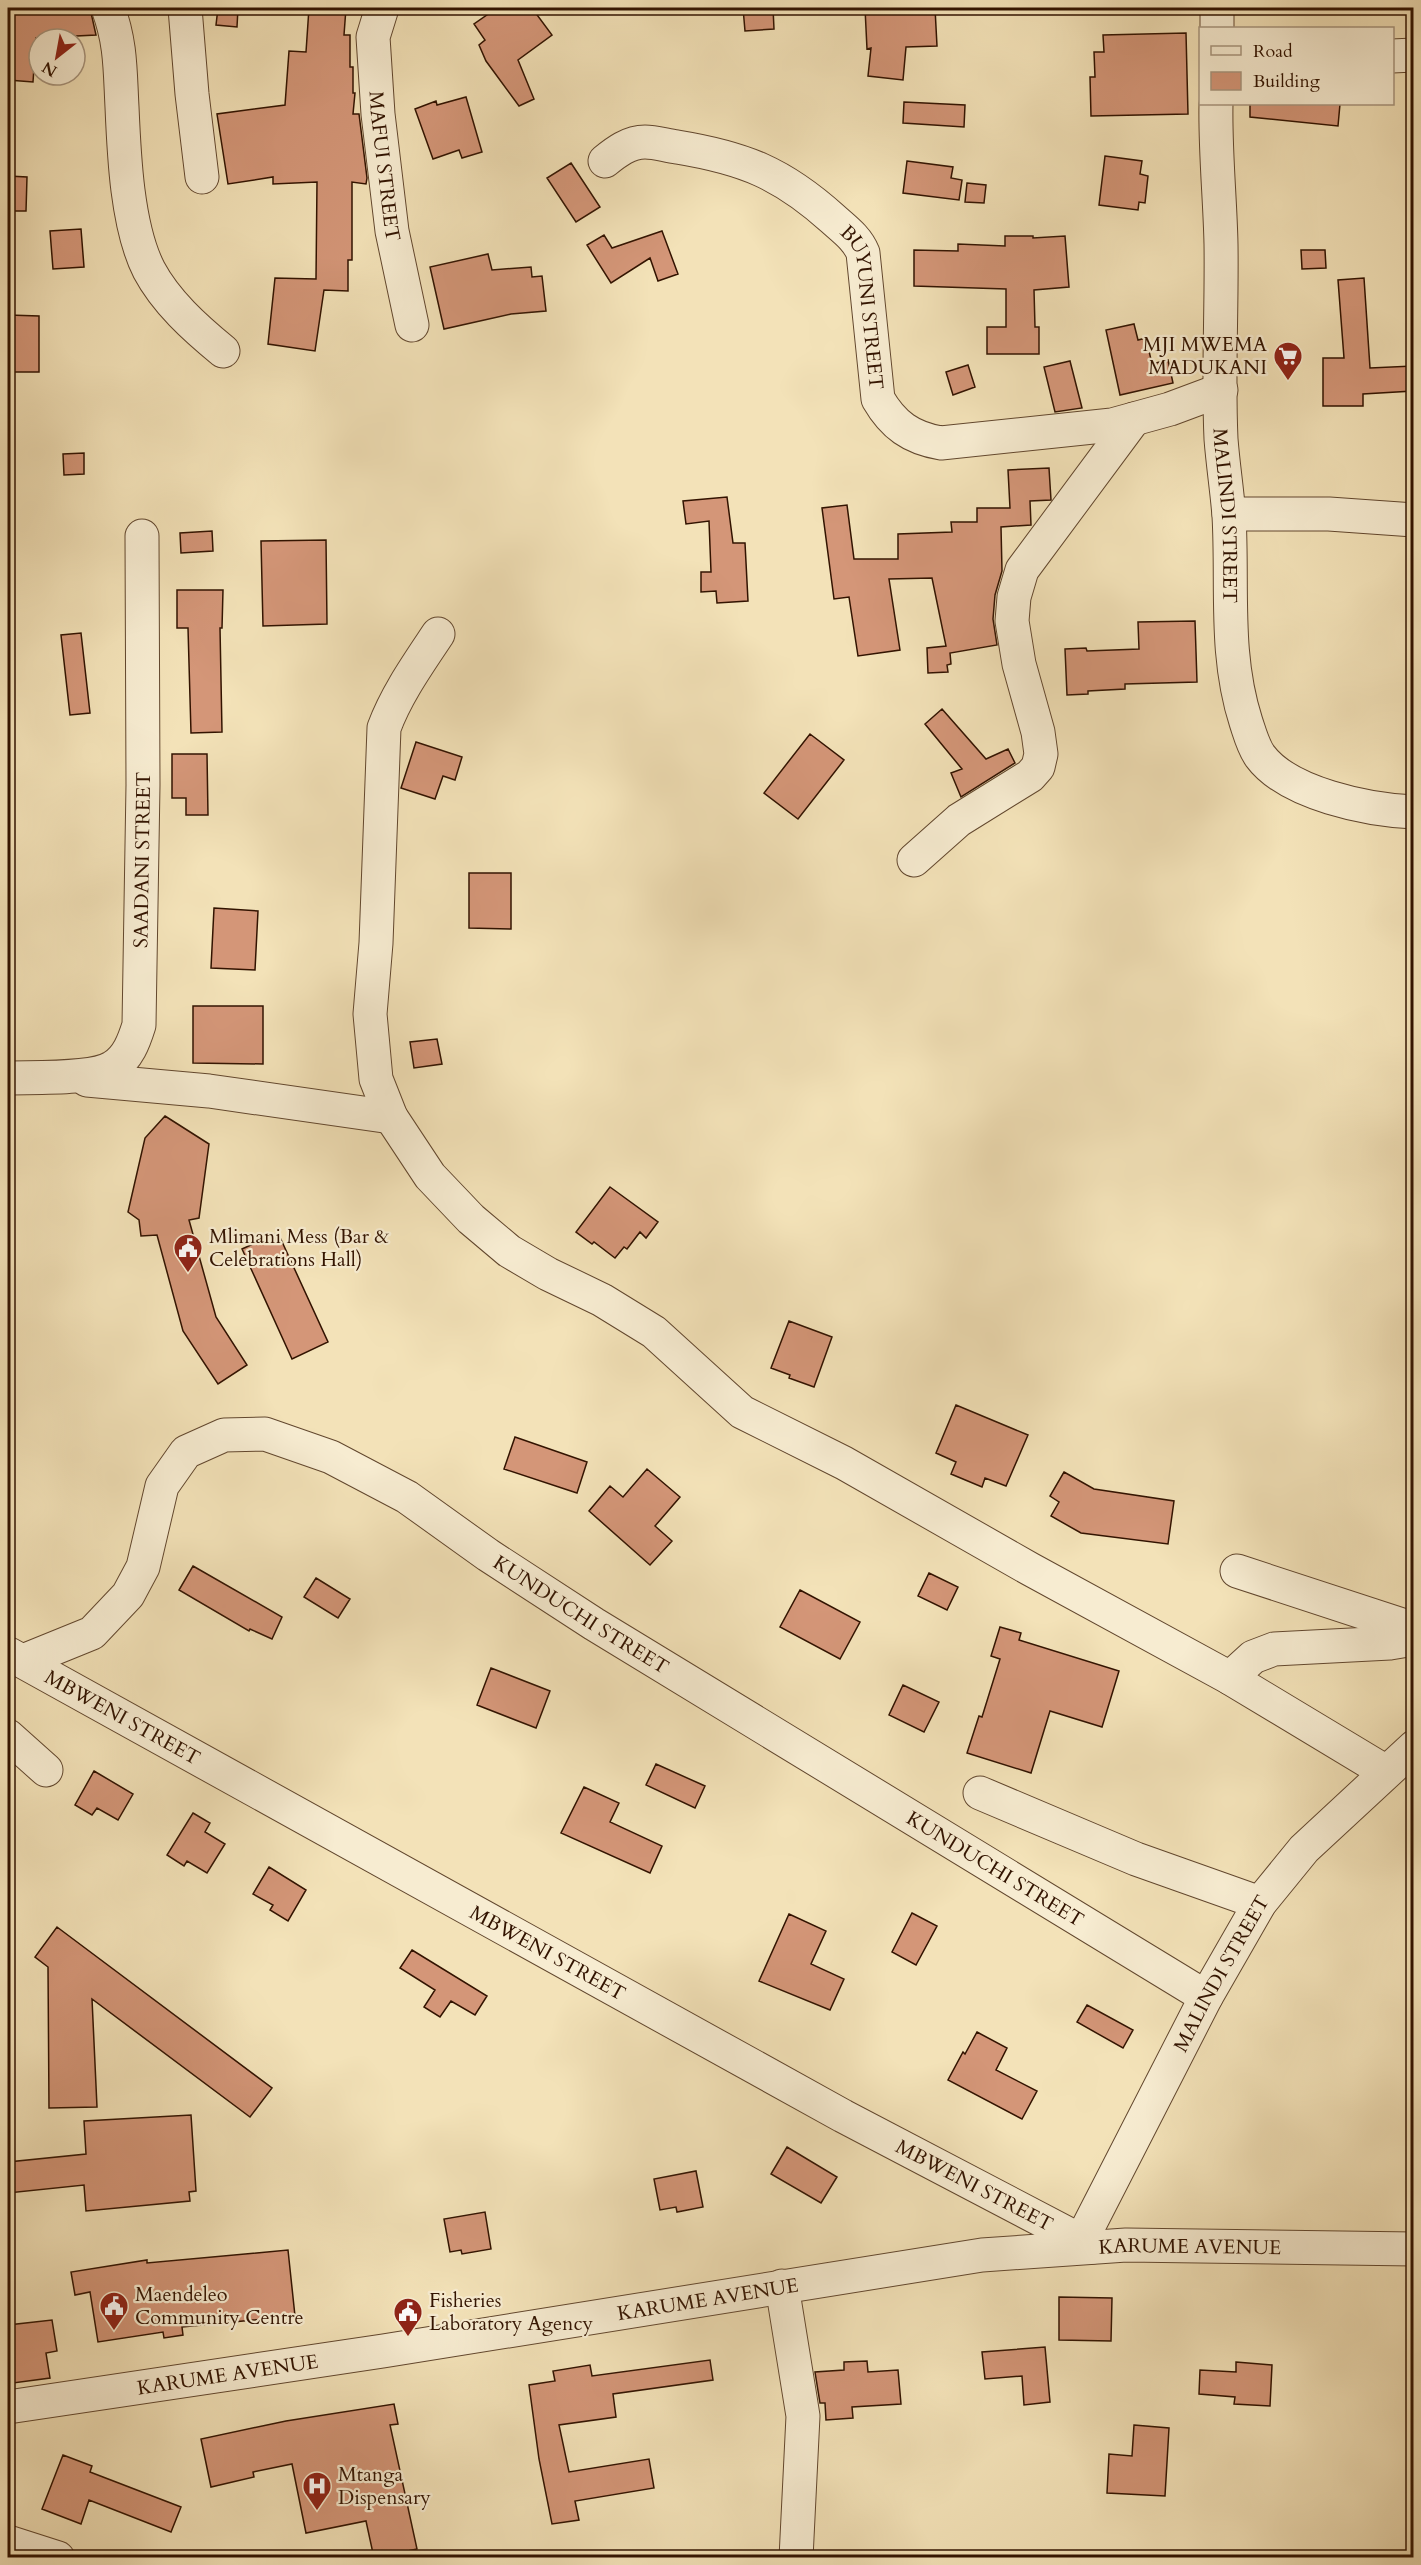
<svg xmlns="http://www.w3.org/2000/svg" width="1421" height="2565" viewBox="0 0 1421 2565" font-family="Cardo,serif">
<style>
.building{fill:#d49678;stroke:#321300;stroke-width:1.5}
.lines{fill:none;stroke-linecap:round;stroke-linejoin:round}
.minor-casing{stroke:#62472e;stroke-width:35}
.minor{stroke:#f7ecd1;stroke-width:33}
.labels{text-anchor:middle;stroke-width:4.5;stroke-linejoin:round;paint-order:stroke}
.street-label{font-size:20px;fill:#321300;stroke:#f7ecd1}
.poi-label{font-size:20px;fill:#321300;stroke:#f7ecd1;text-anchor:start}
</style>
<rect width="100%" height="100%" fill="#f3e2b8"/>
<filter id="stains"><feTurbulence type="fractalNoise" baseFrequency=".00333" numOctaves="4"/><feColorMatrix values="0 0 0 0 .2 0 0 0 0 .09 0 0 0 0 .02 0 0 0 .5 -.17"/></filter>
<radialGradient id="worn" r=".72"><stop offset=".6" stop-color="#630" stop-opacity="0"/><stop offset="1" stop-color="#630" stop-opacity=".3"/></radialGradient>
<path class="building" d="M8 8H90L96 35 36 38 33 82 8 80Z
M218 8H238L237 27 216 25Z
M309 8H346L344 35H350V67H353V93H355L353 114H359L367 178 366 184 352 182V260H348V291L324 290 315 351 268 344 275 278 316 279 317 182 273 184V177L228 184 217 114 285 105 289 51 306 52Z
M497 8H532L552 35 518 60 534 99 519 106 486 61 479 45 485 40 474 24Z
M743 8H773L774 29 745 31Z
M865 8H935L937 46 906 47 903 80 868 76 871 48 867 49Z
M1186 33 1188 114 1091 116 1090 77H1095L1094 52H1104L1103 35Z
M466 97 482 152 462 158 459 150 433 159 415 109 436 101 437 105Z
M904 102 965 105 964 127 903 123Z
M1250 104H1340L1338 126 1250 117Z
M1105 156 1142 161 1140 174 1148 176 1145 203 1139 202 1138 210 1099 205Z
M907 161 953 167 951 178 962 180 959 200 903 193Z
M571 163 600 207 576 222 547 178Z
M8 176 27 177 26 211H8Z
M967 183 986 185 984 203 965 202Z
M81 229 84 267 53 269 50 231Z
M662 231 678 274 658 281 650 258 611 283 587 245 604 235 612 248Z
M1005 236H1033V238L1065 236 1069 287 1034 290 1035 327H1039V354H987V327H1006V289L914 286V250L958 251V244L1005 246Z
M1301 250H1325L1326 268 1302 269Z
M488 254 492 270 531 267 532 277 542 276 546 311 511 314 444 329 430 267Z
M1364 278 1370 368 1413 366V391L1363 394V406H1323V358H1344L1338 280Z
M8 315 39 316V372H13V346L8 347Z
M1134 324 1138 340 1146 338 1152 364 1168 360 1173 383 1120 395 1106 330Z
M1070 361 1082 408 1055 412 1044 367Z
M968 365 975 387 953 395 946 372Z
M84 453V474L64 475 63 454Z
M1049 468 1051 500 1030 501 1031 525 1001 527 1002 571 995 595 993 619 997 645 950 653 951 664 947 665 948 672 928 673 927 648 946 646 932 578 889 579 900 650 858 656 849 597 834 599 822 508 847 505 854 559H898V534L952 532 951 522H977V508H1010L1008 470Z
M727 497 733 543H745L748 601 717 603 716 591 701 592V572H711L709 521 686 524 683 501Z
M212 531 213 551 181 553 180 533Z
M326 540 327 624 263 626 261 541Z
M177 590H223L222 628H220L222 732 191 733 188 628H177Z
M1195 621 1197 682 1125 684V689L1088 691V694L1067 695 1065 649 1086 648 1087 651 1139 649 1138 622Z
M81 633 90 713 70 715 61 635Z
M942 709 986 759 1008 749 1015 763 961 797 951 773 962 769 925 724Z
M810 734 844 760 798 819 764 793Z
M416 742 462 757 455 780 443 776 435 799 401 788Z
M172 754H207L208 815H186V798H172Z
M469 873H511V929L469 928Z
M214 908 258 911 255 970 211 968Z
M193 1006H263V1064L193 1063Z
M437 1039 442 1064 414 1068 410 1042Z
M165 1116 209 1144 199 1218 189 1220 216 1317 247 1365 218 1384 183 1331 157 1235 141 1236 139 1220 128 1212 145 1138Z
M610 1187 658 1222 646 1238 640 1232 627 1249 624 1247 615 1258 594 1242 592 1244 576 1232Z
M278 1233 328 1342 292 1359 242 1249Z
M789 1321 832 1337 814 1387 789 1378 790 1375 771 1368Z
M956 1405 1028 1435 1006 1486 985 1478 982 1487 951 1474 956 1462 936 1453Z
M515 1437 587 1462 577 1493 504 1469Z
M647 1469 680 1497 655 1526 672 1541 650 1565 589 1511 610 1486 623 1497Z
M1064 1472 1094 1489 1174 1501 1168 1544 1081 1533 1051 1516 1059 1502 1050 1496Z
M193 1566 282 1617 272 1639 250 1629 249 1631 179 1590Z
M929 1573 958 1587 947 1610 918 1596Z
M316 1578 350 1599 338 1618 304 1597Z
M800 1590 860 1622 840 1659 780 1627Z
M1000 1627 1021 1633 1019 1640 1119 1671 1102 1727 1050 1711 1031 1773 967 1753 979 1716 982 1717 1000 1659 991 1656Z
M491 1668 550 1691 536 1728 477 1705Z
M903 1685 939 1702 924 1732 889 1715Z
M656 1764 705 1786 695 1808 646 1785Z
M94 1771 133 1794 118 1820 97 1808 92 1815 75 1805Z
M584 1787 619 1803 610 1822 662 1846 650 1873 561 1833Z
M193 1813 210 1823 205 1832 225 1844 207 1873 187 1861 184 1866 167 1855Z
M269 1867 306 1890 288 1921 270 1910 273 1905 253 1894Z
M912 1913 937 1926 916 1965 892 1952Z
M789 1914 826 1931 811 1964 844 1979 830 2010 759 1981Z
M57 1927 272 2088 250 2117 92 1999 97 2107 49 2108 48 1967 35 1957Z
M412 1950 487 1996 475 2015 451 2001 440 2017 424 2007 435 1990 400 1968Z
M1087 2005 1133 2030 1123 2048 1077 2022Z
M977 2032 1007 2048 996 2070 1037 2091 1022 2119 948 2080 963 2052 965 2054Z
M191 2115 196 2191 189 2192 190 2201 86 2211 84 2185 8 2193V2162L86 2154 84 2121Z
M787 2147 837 2177 821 2203 771 2174Z
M696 2171 703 2207 677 2212 676 2207 660 2210 654 2179Z
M485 2212 491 2249 462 2254 461 2250 450 2252 444 2219Z
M288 2250 295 2316 182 2327 183 2335 164 2338 163 2332 98 2342 90 2292 75 2295 71 2272 147 2260V2263Z
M1059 2297 1112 2298 1111 2341 1059 2340Z
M52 2320 57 2351 46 2353 50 2378 13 2383 8 2347V2325Z
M1045 2347 1050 2402 1024 2405 1022 2376 985 2379 982 2352Z
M710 2360 713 2380 613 2394 616 2417 559 2425 569 2472 649 2459 654 2488 575 2501 579 2520 552 2524 539 2459 529 2385 555 2381 553 2371 590 2365 592 2376Z
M867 2361 868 2372 898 2370 901 2404 852 2407 853 2418 826 2420 825 2403H820L815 2372 844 2370V2362Z
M1236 2362 1272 2365 1270 2406 1234 2404 1235 2397 1199 2394 1200 2370 1236 2372Z
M394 2404 398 2424 390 2425 417 2549 374 2558 366 2521 306 2533 292 2464 253 2472 254 2477 211 2487 201 2439 286 2421Z
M1134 2425 1169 2428 1165 2496 1107 2493 1109 2454 1132 2456Z
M63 2455 92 2466 90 2472 181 2507 171 2532 89 2500 81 2524 42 2509Z"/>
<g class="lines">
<g class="minor-casing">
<g id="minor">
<path d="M108 8C121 43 120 70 122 107 124 155 127 227 149 270 166 302 195 328 223 351"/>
<path d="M185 8 192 94 202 177"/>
<path id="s1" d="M382 8 373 37 378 114 392 231 412 325"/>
<path d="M1217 28V8"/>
<path d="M1392 56 1414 55"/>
<path id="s2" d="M1216 104C1215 151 1220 197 1221 244 1222 309 1218 374 1221 439 1223 465 1227 490 1229 516 1233 586 1224 654 1246 722 1250 734 1253 746 1260 756 1288 794 1368 810 1414 812"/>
<path id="s3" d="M605 161C616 152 629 142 645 142 656 142 667 146 677 147 744 158 782 173 833 219 844 229 857 238 863 253L878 399C893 425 911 438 941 443L1112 425 1170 409 1221 390"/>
<path d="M1229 514H1329L1414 520"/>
<path d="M438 634C418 664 396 695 384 728L376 943 370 1014 376 1079 391 1117 430 1176 471 1219 509 1251 548 1274 602 1300 654 1332 742 1412 844 1463 1030 1569 1230 1678 1386 1772"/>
<path d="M914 860 959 820 1030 776 1038 767 1041 754 1038 732 1019 664 1012 621 1014 597 1022 570 1134 419"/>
<path id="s4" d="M8 1078C32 1077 93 1080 113 1067 128 1058 134 1041 139 1025L143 785 142 536"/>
<path d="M87 1080 209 1091 391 1117"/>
<path d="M1237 1571 1414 1629"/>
<path id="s5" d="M9 1654 843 2116 1093 2247"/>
<path id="s6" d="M23 1661 92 1633 128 1595 143 1567 162 1486 186 1452 224 1435 265 1434 331 1457 407 1497 488 1555 594 1624 1206 1997"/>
<path d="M1230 1678 1253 1657 1274 1649 1390 1643 1414 1639"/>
<path d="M8 1736 46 1770"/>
<path d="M980 1793 1136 1859 1260 1903"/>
<path id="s7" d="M1081 2241 1206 1997 1260 1903 1304 1849 1414 1747"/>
<path d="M782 2286 803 2416 796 2558"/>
<path id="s8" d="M8 2407 383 2351 982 2255 1126 2245 1414 2249"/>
<path d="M8 2542 58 2558"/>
</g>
</g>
<use href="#minor" class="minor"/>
</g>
<defs>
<g id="supermarket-pin" transform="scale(1.5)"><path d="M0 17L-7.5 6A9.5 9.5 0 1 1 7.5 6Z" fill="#8f2418" stroke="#f7ecd1"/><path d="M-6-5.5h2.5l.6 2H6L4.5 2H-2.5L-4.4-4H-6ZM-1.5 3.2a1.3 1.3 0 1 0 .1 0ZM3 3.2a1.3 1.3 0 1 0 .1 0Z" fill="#fff"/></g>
<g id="civic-pin" transform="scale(1.5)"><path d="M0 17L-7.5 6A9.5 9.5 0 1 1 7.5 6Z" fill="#8f2418" stroke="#f7ecd1"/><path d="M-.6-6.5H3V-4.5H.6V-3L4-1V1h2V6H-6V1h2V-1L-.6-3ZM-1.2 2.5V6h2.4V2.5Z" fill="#fff"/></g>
<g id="hospital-pin" transform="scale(1.5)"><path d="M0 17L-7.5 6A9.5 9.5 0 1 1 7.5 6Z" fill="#8f2418" stroke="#f7ecd1"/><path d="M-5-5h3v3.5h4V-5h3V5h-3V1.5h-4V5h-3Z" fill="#fff"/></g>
</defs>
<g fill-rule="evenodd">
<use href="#supermarket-pin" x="1288" y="356"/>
<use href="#civic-pin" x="188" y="1248"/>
<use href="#civic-pin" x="114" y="2306"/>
<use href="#civic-pin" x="408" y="2312"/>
<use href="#hospital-pin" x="317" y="2486"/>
</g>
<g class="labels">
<g class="street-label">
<text dy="7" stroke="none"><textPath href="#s1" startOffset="160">MAFUI STREET</textPath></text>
<text dy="7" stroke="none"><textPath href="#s3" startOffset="351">BUYUNI STREET</textPath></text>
<text dy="7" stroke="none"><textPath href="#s2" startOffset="412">MALINDI STREET</textPath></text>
<text dy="7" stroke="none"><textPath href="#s4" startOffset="322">SAADANI STREET</textPath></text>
<text dy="7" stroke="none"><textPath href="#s6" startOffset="732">KUNDUCHI STREET</textPath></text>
<text dy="7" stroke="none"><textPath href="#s5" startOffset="130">MBWENI STREET</textPath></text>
<text dy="7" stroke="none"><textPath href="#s6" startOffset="1218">KUNDUCHI STREET</textPath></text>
<text dy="7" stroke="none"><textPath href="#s5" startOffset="616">MBWENI STREET</textPath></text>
<text dy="7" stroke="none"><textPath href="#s7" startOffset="302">MALINDI STREET</textPath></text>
<text dy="7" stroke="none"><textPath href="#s5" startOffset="1102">MBWENI STREET</textPath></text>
<text dy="7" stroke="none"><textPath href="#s8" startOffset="1194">KARUME AVENUE</textPath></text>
<text dy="7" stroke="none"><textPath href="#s8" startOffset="708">KARUME AVENUE</textPath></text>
<text dy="7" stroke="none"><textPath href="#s8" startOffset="222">KARUME AVENUE</textPath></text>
</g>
<g class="poi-label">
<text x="1267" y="351" text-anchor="end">MJI MWEMA<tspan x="1267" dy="23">MADUKANI</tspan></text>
<text x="209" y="1243">Mlimani Mess (Bar &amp;<tspan x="209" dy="23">Celebrations Hall)</tspan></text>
<text x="135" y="2301">Maendeleo<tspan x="135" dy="23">Community Centre</tspan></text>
<text x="429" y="2307">Fisheries<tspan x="429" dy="23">Laboratory Agency</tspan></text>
<text x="338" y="2481">Mtanga<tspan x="338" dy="23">Dispensary</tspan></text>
</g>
</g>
<rect width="1421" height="2565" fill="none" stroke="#f3e2b8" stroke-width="30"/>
<rect x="9" y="9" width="1403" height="2547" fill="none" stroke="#321300" stroke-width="3"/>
<rect x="15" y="15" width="1391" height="2535" fill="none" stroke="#321300" stroke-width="1.5"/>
<rect x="1199" y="27" width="195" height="78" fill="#f7ecd1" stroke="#a8957d" stroke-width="1.5"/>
<rect x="1211" y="46" width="30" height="9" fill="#f7ecd1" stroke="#a8957d" stroke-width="1.5"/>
<text x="1253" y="57" font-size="18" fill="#321300">Road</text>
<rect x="1211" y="72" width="30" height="18" fill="#d49678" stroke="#a8957d" stroke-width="1.5"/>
<text x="1253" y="87" font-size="18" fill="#321300">Building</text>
<g transform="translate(57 57) rotate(211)"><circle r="28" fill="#f7ecd1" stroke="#a8957d" stroke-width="1.5"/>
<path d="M0-4.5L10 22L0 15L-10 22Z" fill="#8f2418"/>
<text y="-9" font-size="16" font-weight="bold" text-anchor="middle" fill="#321300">N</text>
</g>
<rect width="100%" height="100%" filter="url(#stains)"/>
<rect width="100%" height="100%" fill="url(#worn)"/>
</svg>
